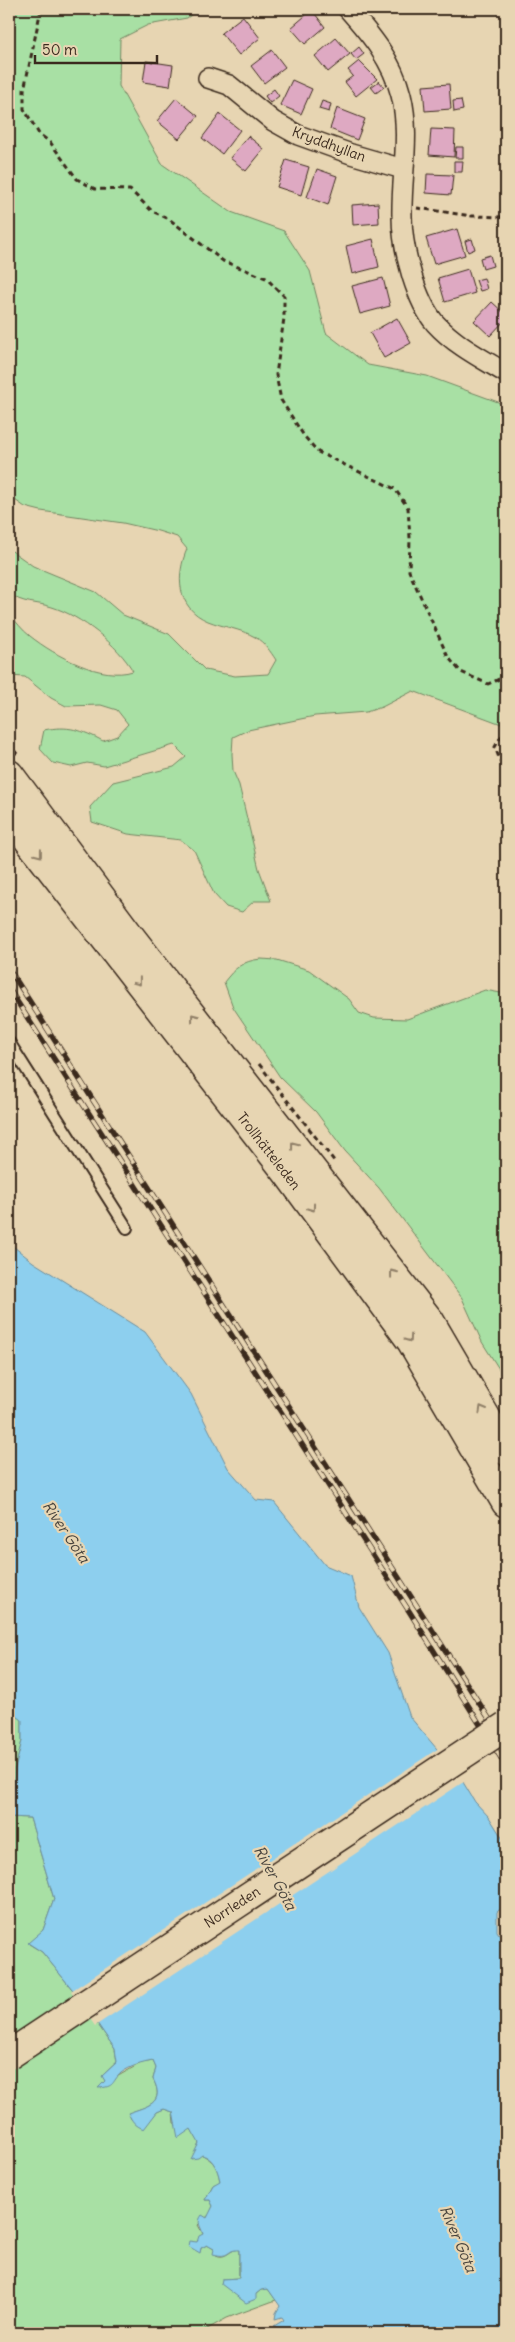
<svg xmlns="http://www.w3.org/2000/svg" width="515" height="2342" viewBox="0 0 515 2342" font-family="Delius,sans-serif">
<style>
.green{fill:#a8e0a4;stroke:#728561}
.water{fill:#8dcfee;stroke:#6c8d9b}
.pier{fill:#e7d5b2}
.building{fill:#dea9c2;stroke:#3b2a1e}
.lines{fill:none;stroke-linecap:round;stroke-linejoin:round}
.service-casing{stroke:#3b2a1e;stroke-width:14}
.minor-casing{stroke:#3b2a1e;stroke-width:22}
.trunk-casing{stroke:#3b2a1e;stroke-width:31}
.path{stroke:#3b2a1e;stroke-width:3;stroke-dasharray:5 4;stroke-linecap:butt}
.service{stroke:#e7d5b2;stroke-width:10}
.minor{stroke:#e7d5b2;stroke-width:19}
.trunk{stroke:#e7d5b2;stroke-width:28}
.rail-casing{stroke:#3b2a1e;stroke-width:5.5}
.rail{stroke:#e7d5b2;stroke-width:4;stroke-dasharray:11;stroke-linecap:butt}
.trunk-bridge-casing{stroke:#3b2a1e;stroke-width:31;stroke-linecap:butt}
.trunk-bridge{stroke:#e7d5b2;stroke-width:28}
.oneway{stroke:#918068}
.labels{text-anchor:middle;stroke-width:4.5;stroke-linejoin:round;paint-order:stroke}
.street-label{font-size:14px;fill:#3b2a1e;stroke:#e7d5b2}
.water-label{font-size:15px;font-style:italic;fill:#47433d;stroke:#e7d5b2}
</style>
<rect width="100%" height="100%" fill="#e7d5b2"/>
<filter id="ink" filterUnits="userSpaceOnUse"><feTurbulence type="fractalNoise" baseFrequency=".02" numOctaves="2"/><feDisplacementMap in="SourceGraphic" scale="10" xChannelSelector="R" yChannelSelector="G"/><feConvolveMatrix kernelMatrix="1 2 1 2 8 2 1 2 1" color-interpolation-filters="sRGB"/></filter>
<g filter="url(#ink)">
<path class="green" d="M9 9H199L187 18 148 25 120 39 119 86 162 164 231 212 284 231 310 271 326 333 368 365 427 376 498 402 506 407V728L504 725 413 691 382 707 366 712 315 716 248 730 233 737 232 754 233 771 239 785 259 869 271 901H254L242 912 226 907 214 894 194 850 181 840 128 834 92 822 90 807 113 782 174 767 186 757 174 745 104 766 87 763 71 767 53 763 40 749 44 730C68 725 82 730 103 741L117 736 128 724 117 710 101 705 66 706 51 698 25 677 9 676V614C16 621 22 630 30 636 55 656 102 681 133 671 118 645 81 616 52 607 37 602 21 604 9 593V549L33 566 96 592 123 615 169 634 205 670 235 676 268 674 276 660C270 651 265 643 255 637 241 629 223 627 208 621 176 608 176 575 187 549L177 537 158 531 123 523 41 511 25 507 9 496V148H16L9 136Z
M261 959 277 960 309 970 349 999 359 1013 374 1018 407 1019 485 990 506 994V1380L482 1342 462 1298 379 1188 345 1151 316 1112 280 1077 233 1007 224 982C235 968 242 961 261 959Z
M9 1710 22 1719V1741L15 1769 13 1799 9 1816Z
M9 1817 30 1818 54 1899 43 1930 29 1944 42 1952 81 2000 115 2049 117 2062 103 2075 105 2081 99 2087 141 2063 153 2061 156 2068 153 2079C166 2104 147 2106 129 2113L131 2119 149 2121 157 2112 164 2109 173 2112 174 2123 191 2129 199 2142 196 2151C211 2160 217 2162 220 2182L213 2185 205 2200H210L213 2206 210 2214 198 2225 203 2234 194 2247 200 2252 201 2248 207 2245 214 2249 216 2255C226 2260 230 2249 239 2249V2278L223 2279 221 2284 256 2294 261 2290 268 2289 276 2300 227 2318 200 2333H9Z"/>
<path class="water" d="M9 1239 14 1247 33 1262 145 1332 191 1394 228 1468 256 1500 274 1502 325 1565 351 1576 359 1607 388 1653 410 1717 458 1774 475 1802 489 1817 506 1844V1904L497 1912V1931L506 1945V2333H284L274 2326 284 2320 282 2317 275 2319 276 2313 280 2306 268 2289 261 2290 256 2294V2299L246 2303 221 2284 222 2279 239 2278V2250C226 2249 231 2259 213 2254L214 2249 207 2245 201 2248 200 2253 188 2246 189 2241 197 2242 199 2236 203 2234C201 2226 196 2223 202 2215L207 2218 213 2206 210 2200H205L213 2185 220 2181C218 2171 214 2158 202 2155L198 2158 191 2159 199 2143 191 2129 178 2138 173 2112 164 2109 157 2112 144 2129C135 2126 132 2121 128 2113 147 2106 166 2104 153 2079L156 2068 153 2061C142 2063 130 2066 121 2073 111 2082 116 2087 98 2088L105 2081 102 2076 117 2062 115 2049 81 2000 42 1952 28 1943 43 1930 54 1899 30 1818 9 1817 13 1799 15 1769 22 1741V1720L9 1710Z"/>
<path class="pier" d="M439 1748 465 1781 95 2026 71 1991Z"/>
<path class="building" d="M312 10 325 27 305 44 291 28Z
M243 16 260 38 239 55 221 33Z
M336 38 350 54 328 72 315 56Z
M359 47 364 54 356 60 351 54Z
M272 50 285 67 264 83 251 66Z
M146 61 173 65 170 86 143 82Z
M359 61 377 79 356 96 345 82 353 76 348 70Z
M292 80 312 89 301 114 280 105Z
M379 81 384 87 376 93 371 87Z
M449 84 451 109 425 111 423 86Z
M274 89 279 96 270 103 265 96Z
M176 98 198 116 179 139 157 121Z
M461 100 463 110 454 112 453 101Z
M322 101 331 104 329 112 319 109Z
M337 108 365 119 357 140 330 129Z
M220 114 240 130 222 154 202 138Z
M431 129 455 130 454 157 429 155Z
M248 136 264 149 246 171 230 158Z
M456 147H463V158H455Z
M286 160 309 167 301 195 277 187Z
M454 161H463L462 172H454Z
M317 169 337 176 328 205 307 197Z
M427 174 453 175 451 195 426 193Z
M378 203 379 223 353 225 352 205Z
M457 229 465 255 434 264 426 238Z
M373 239 379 267 352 274 346 246Z
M472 239 475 249 468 252 465 241Z
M490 255 493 266 483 269 480 258Z
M468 269 475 293 445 302 438 278Z
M383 278 390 306 360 314 352 286Z
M484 278 487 289 480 291 476 280Z
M492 302 506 315V319L490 336 474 321Z
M397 318 411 343 384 358 370 333Z"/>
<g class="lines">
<g class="service-casing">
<path id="service" d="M9 1042 127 1228"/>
</g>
<g class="minor-casing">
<path id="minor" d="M348 9C371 35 392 60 401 95 411 135 401 176 402 216 402 237 406 256 412 276 417 292 424 310 435 323 455 345 481 358 506 373
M208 78 229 85 273 121 298 135 351 154 403 169"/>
</g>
<g class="trunk-casing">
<path id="trunk" d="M9 774 130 936 430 1321 506 1451
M9 815 288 1174 411 1341 506 1503"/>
</g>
<path class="path" d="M41 9 24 90V109L39 134 50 142 77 179 95 189 130 190 152 211 169 219 223 261 266 278 284 296V318L276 375 281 400 304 436 318 452 395 489 408 508 410 538 409 571 448 657 461 672 488 684 506 676
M417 208 472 216 506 217
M506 728 495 747 506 776
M9 744 17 754
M259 1064 335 1162"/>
<use href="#service" class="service"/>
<use href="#minor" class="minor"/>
<use href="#trunk" class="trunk"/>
<g class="rail-casing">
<path id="rail" d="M9 969 506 1745
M9 989 409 1611 506 1766"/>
</g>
<use href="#rail" class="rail"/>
<g class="trunk-bridge-casing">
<path id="trunk-bridge" d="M9 2055 506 1726"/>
</g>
<use href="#trunk-bridge" class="trunk-bridge"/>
</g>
<defs><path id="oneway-chevron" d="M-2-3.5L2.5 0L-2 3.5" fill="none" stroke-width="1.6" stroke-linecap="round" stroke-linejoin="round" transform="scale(1.25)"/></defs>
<g class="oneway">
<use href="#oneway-chevron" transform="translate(39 854) rotate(52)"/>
<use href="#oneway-chevron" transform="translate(138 982) rotate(52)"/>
<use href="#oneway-chevron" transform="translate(194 1017) rotate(-128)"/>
<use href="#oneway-chevron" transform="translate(294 1145) rotate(-128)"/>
<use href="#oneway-chevron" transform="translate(312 1208) rotate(54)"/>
<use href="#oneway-chevron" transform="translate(393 1273) rotate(-128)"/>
<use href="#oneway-chevron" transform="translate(409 1339) rotate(55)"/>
<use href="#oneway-chevron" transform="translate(482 1409) rotate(-120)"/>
</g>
</g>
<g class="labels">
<g class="street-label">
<text transform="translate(329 144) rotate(20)" y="5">Kryddhyllan</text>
<text transform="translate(269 1151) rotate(52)" y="5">Trollhätteleden</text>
<text transform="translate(232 1907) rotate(-33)" y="5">Norrleden</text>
</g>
<g class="water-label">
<text transform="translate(66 1532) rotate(56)" y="5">River Göta</text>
<text transform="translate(275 1878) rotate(61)" y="5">River Göta</text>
<text transform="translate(458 2239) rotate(67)" y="5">River Göta</text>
</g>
</g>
<rect width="515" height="2342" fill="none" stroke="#e7d5b2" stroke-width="30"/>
<rect x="15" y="15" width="485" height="2312" fill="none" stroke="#3b2a1e" stroke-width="2" filter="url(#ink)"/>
<path d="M35 55v8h122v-8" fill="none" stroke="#3b2a1e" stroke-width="2.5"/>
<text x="42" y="55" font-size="15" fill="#3b2a1e" stroke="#e7d5b2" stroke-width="4" paint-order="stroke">50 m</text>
</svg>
